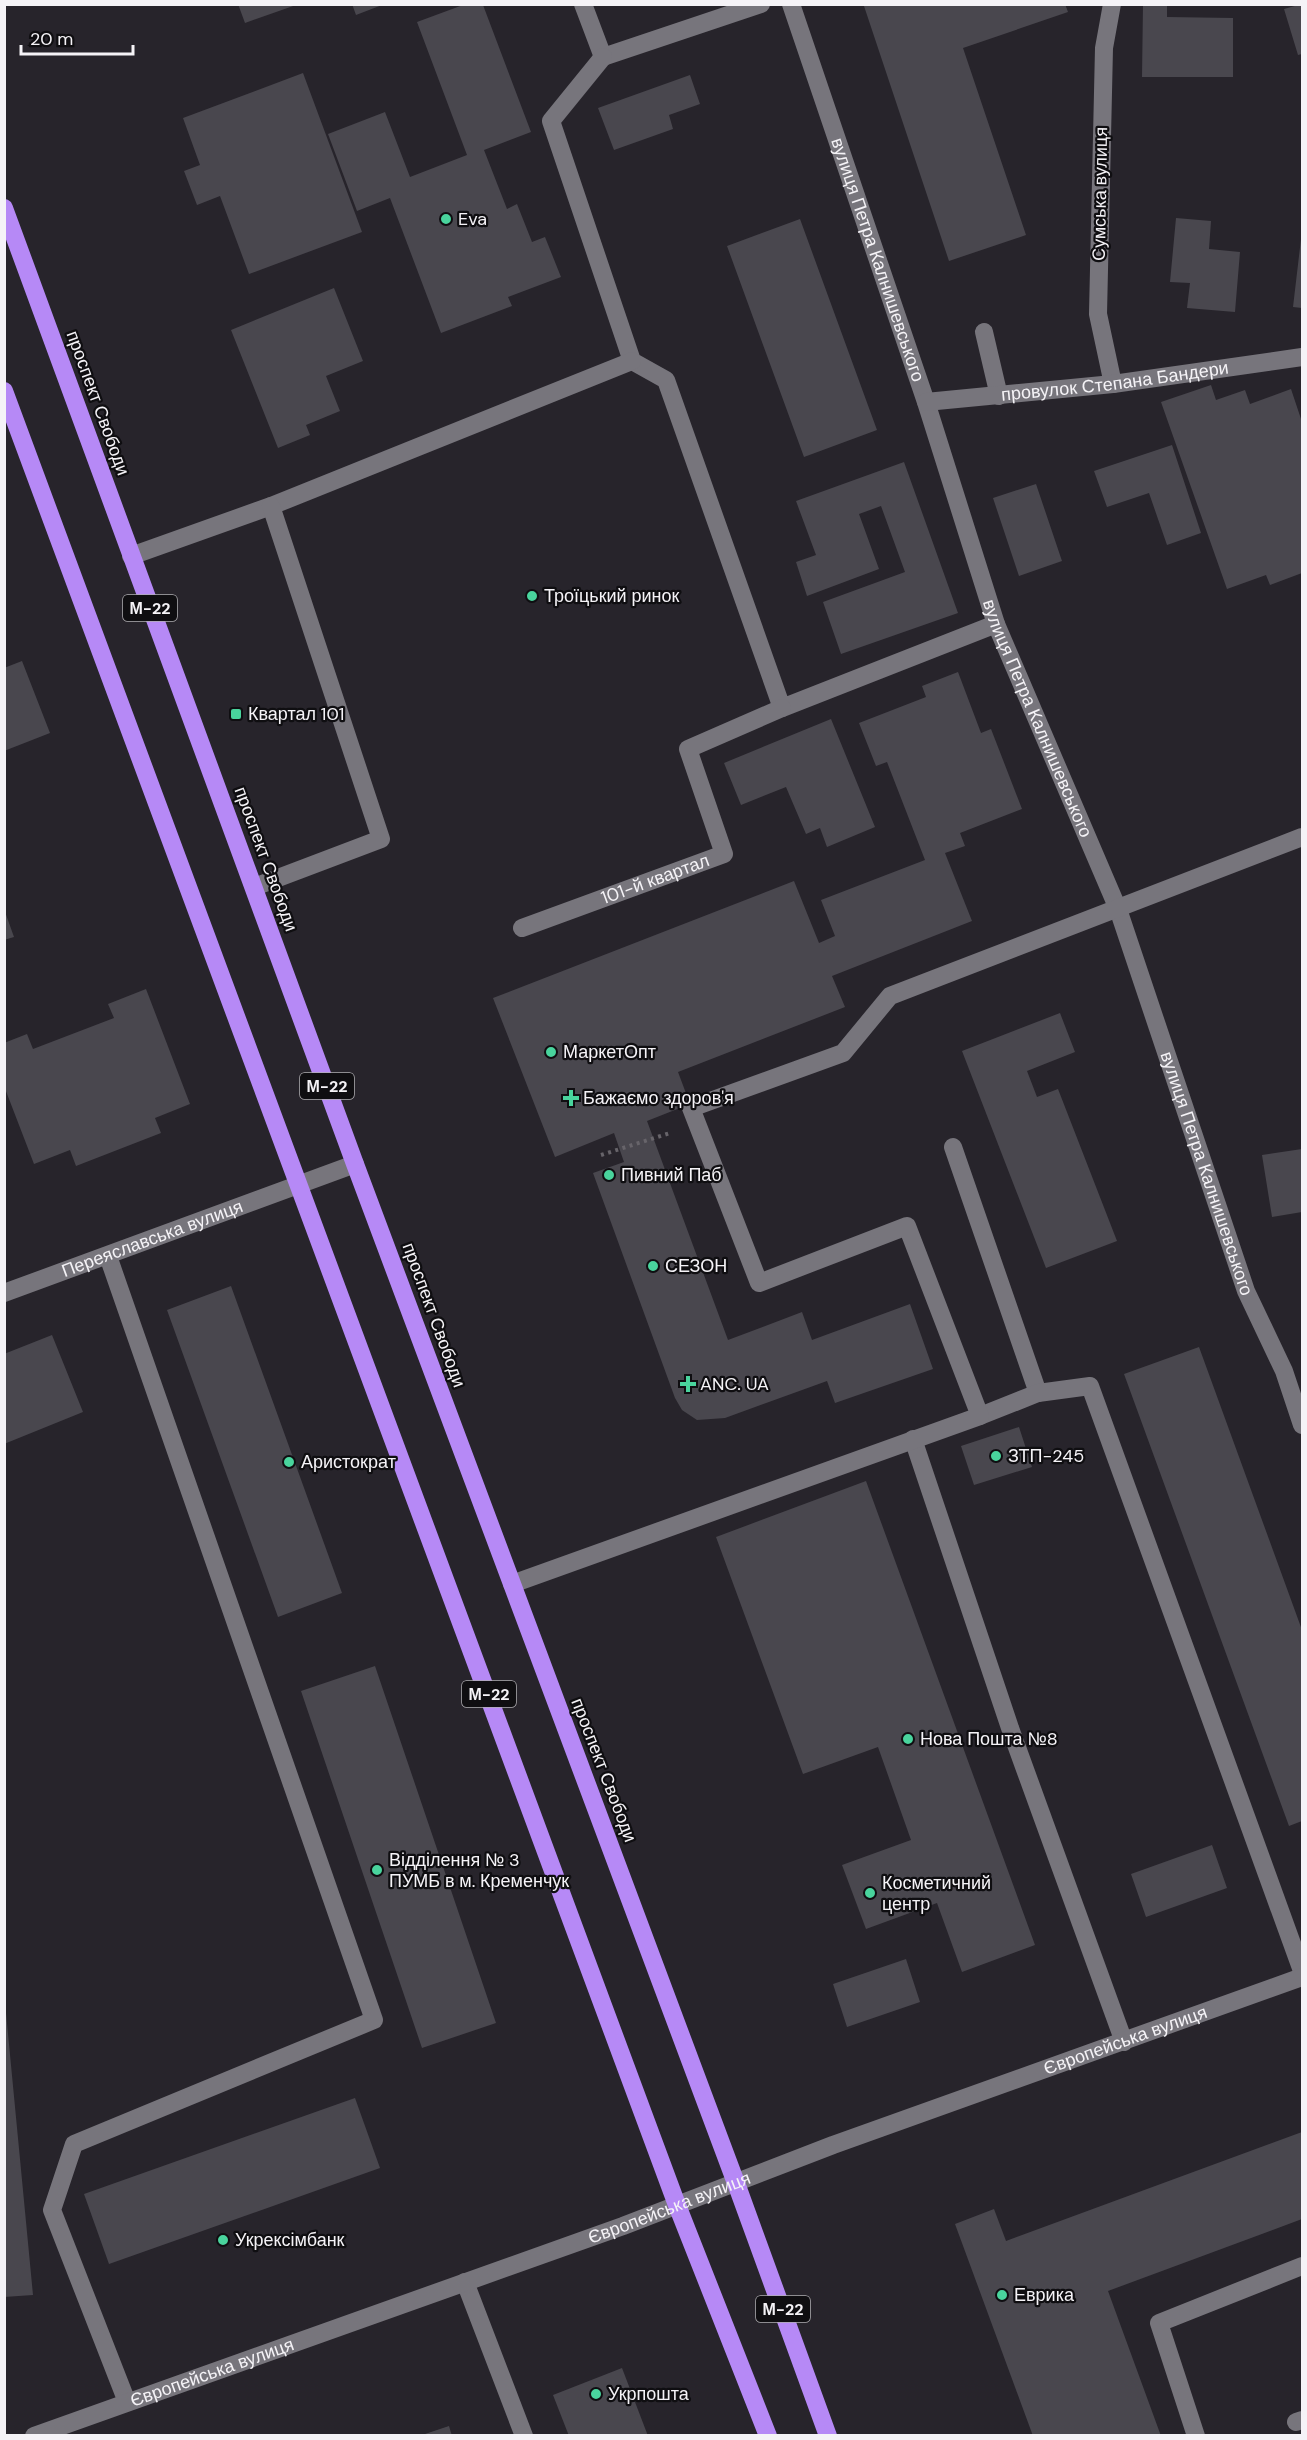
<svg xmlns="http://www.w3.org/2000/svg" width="1307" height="2440" viewBox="0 0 1307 2440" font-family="'DM Sans',sans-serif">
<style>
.building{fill:#49474e}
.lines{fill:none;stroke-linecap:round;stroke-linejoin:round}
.path{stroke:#67646a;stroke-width:4;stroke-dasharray:3 4.5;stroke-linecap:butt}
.minor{stroke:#77757c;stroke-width:18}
.highway{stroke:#b689f6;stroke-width:18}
.poi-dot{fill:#49d49d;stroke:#0f0e11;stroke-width:2}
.labels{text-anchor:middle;stroke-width:4.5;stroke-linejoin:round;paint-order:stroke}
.shield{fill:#0f0e11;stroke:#b0aeb2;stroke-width:1.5}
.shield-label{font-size:16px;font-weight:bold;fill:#f5f3f7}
.street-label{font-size:18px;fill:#f5f3f7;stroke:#0f0e11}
.poi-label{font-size:18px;fill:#f5f3f7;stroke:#0f0e11;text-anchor:start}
</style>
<rect width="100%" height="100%" fill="#27242b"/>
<path class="building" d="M238 4H296V5L245 23Z
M352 4H382V5L356 15Z
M868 4H1065L1068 12 963 48 1026 235 949 261 864 6Z
M1143 4H1167V17L1233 18V77H1142Z
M1302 4V54L1298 55 1284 9Z
M463 5H483L531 132 484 150 507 209 517 204 532 242 545 237 561 277 508 297 512 306 441 333 390 198 357 211 328 134 385 112 410 177 467 155 417 22Z
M303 73 362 232 249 274 220 196 197 205 184 171 200 165 183 118Z
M690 75 700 104 669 115 673 129 614 150 598 108Z
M1176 218 1211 221 1209 249 1240 252 1235 312 1187 308 1190 283 1170 282Z
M800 219 877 430 804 457 727 246Z
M1301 239H1302V308L1293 307Z
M334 288 363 361 326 376 340 411 306 425 310 435 278 448 231 330Z
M1211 385 1216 400 1245 390 1250 404 1291 389 1302 422V573L1270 585 1266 575 1227 589 1161 402Z
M1172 445 1201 533 1167 545 1149 493 1107 507 1094 471Z
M904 462 958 613 841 654 823 602 905 572 881 506 859 514 879 569 807 596 796 562 816 555 796 501Z
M1036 484 1062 561 1019 576 993 498Z
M22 661 50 733 4 751V668Z
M958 672 981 733 991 729 1022 809 960 833 965 846 945 853 972 921 832 976 845 1007 678 1072 690 1104 647 1121 728 1340 802 1312 812 1340 910 1304 933 1369 835 1403 827 1381 725 1418 697 1420 682 1410 675 1398 593 1173 624 1162 614 1133 555 1157 493 998 794 881 819 943 835 936 821 900 925 860 887 762 876 766 859 723 926 697 922 686Z
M831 719 875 827 827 847 820 828 806 834 786 787 741 805 724 763Z
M4 909 14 937 4 940Z
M146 989 190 1104 155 1118 161 1133 76 1166 70 1150 34 1164 4 1086V1043L27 1034 33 1049 114 1018 108 1004Z
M1060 1013 1075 1052 1027 1071 1037 1097 1058 1089 1117 1241 1046 1268 962 1051Z
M1302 1149V1212L1272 1217 1262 1155Z
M231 1286 342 1593 278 1617 167 1310Z
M52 1335 83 1412 4 1444V1354Z
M1199 1347 1302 1630V1821L1289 1826 1124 1374Z
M1019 1427 1032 1467 974 1485 961 1446Z
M866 1481 1035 1945 962 1972 937 1903 866 1929 842 1865 911 1840 878 1747 803 1774 716 1537Z
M375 1666 496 2023 422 2048 301 1691Z
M1212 1845 1227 1888 1146 1917 1131 1874Z
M906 1959 920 2002 847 2027 833 1984Z
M4 1992 33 2295 4 2297Z
M355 2098 380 2168 109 2264 84 2194Z
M1302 2132V2219L1108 2291 1161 2436H1033L955 2224 994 2209 1006 2241Z
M622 2368 648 2436H569L553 2395Z
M449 2426 452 2436H422V2435Z"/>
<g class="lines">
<path class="path" d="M601 1155 670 1133"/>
<g class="minor">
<path d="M583 4 603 57 761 4"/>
<path id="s1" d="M791 4 926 402 996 624 1118 909 1246 1291 1284 1371 1302 1425"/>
<path d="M1112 4 1104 48 1098 314 1113 384"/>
<path d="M603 57 551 121 632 361 666 380 782 708 996 624"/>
<path d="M984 332 999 396"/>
<path id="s2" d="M926 402 1113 384 1302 357"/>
<path d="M131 556 271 506 632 361"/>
<path d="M254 887 381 839 271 506"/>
<path id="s3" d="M522 928 724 854 688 749 782 708"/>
<path d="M953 1147 1038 1393"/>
<path d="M108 1256 374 2020 74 2144 52 2210 127 2402"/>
<path id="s4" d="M4 1293 355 1164"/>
<path d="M980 1416 1038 1393 1090 1386 1302 1971"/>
<path d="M913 1439 1010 1728 1124 2042"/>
<path d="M512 1584 980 1416 907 1226 759 1283 691 1108 843 1053 890 996 1302 837"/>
<path d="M465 2282 524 2436"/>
<path d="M1296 2422 1302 2420"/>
<path id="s5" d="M34 2436 623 2226 833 2145 1302 1977"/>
<path d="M1196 2436 1159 2323 1302 2266"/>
</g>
<path class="highway" d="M4 208 355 1164 736 2183 828 2436
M4 391 677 2205 768 2436"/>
</g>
<g class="poi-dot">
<circle cx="446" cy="219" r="6"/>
<circle cx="532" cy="596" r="6"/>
<rect x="230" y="708" width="12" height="12" rx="3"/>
<circle cx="551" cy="1052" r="6"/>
<path d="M568 1089h6v6h6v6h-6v6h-6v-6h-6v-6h6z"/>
<circle cx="609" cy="1175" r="6"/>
<circle cx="653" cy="1266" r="6"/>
<path d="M685 1375h6v6h6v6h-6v6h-6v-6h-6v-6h6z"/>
<circle cx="996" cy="1456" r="6"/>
<circle cx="289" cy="1462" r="6"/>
<circle cx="908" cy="1739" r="6"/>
<circle cx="377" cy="1870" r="6"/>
<circle cx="870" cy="1893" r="6"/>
<circle cx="223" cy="2240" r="6"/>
<circle cx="1002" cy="2295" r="6"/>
<circle cx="596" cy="2394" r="6"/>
</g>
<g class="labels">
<g class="shield">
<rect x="123" y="595" width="54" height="26" rx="4.5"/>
<rect x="300" y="1073" width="54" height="26" rx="4.5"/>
<rect x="462" y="1681" width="54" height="26" rx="4.5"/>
<rect x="756" y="2296" width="54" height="26" rx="4.5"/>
</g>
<g class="shield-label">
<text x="150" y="614">М-22</text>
<text x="327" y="1092">М-22</text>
<text x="489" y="1700">М-22</text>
<text x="783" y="2315">М-22</text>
</g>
<g class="street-label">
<text transform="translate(1100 194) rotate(-89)" y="6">Сумська вулиця</text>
<text dy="6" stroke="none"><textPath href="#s1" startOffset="270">вулиця Петра Калнишевського</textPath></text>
<text dy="6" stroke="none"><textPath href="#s2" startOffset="190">провулок Степана Бандери</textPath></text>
<text transform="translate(98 403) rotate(70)" y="6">проспект Свободи</text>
<text dy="6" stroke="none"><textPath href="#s1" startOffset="756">вулиця Петра Калнишевського</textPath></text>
<text transform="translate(266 859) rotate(70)" y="6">проспект Свободи</text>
<text dy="6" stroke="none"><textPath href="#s3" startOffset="142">101-й квартал</textPath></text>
<text dy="6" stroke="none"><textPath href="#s1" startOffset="1242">вулиця Петра Калнишевського</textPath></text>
<text dy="6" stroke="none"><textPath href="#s4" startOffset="158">Переяславська вулиця</textPath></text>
<text transform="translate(434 1315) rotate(70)" y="6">проспект Свободи</text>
<text transform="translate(604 1770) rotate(69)" y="6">проспект Свободи</text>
<text dy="6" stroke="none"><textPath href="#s5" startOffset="1161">Європейська вулиця</textPath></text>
<text dy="6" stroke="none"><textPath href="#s5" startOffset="675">Європейська вулиця</textPath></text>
<text dy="6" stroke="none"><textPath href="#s5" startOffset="189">Європейська вулиця</textPath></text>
</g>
<g class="poi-label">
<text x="458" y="225">Eva</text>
<text x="544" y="602">Троїцький ринок</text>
<text x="248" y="720">Квартал 101</text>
<text x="563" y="1058">МаркетОпт</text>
<text x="583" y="1104">Бажаємо здоров'я</text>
<text x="621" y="1181">Пивний Паб</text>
<text x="665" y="1272">СЕЗОН</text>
<text x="700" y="1390">ANC. UA</text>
<text x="1008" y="1462">ЗТП-245</text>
<text x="301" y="1468">Аристократ</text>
<text x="920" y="1745">Нова Пошта №8</text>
<text x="389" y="1866">Відділення № 3<tspan x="389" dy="21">ПУМБ в м. Кременчук</tspan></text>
<text x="882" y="1889">Косметичний<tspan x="882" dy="21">центр</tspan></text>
<text x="235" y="2246">Укрексімбанк</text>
<text x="1014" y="2301">Еврика</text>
<text x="608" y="2400">Укрпошта</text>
</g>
</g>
<rect width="1307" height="2440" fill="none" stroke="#f5f3f7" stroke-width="12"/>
<path d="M21 45v9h112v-9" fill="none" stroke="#f5f3f7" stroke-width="3"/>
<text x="30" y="45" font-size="18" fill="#f5f3f7" stroke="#0f0e11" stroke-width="4.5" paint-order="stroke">20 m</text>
</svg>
